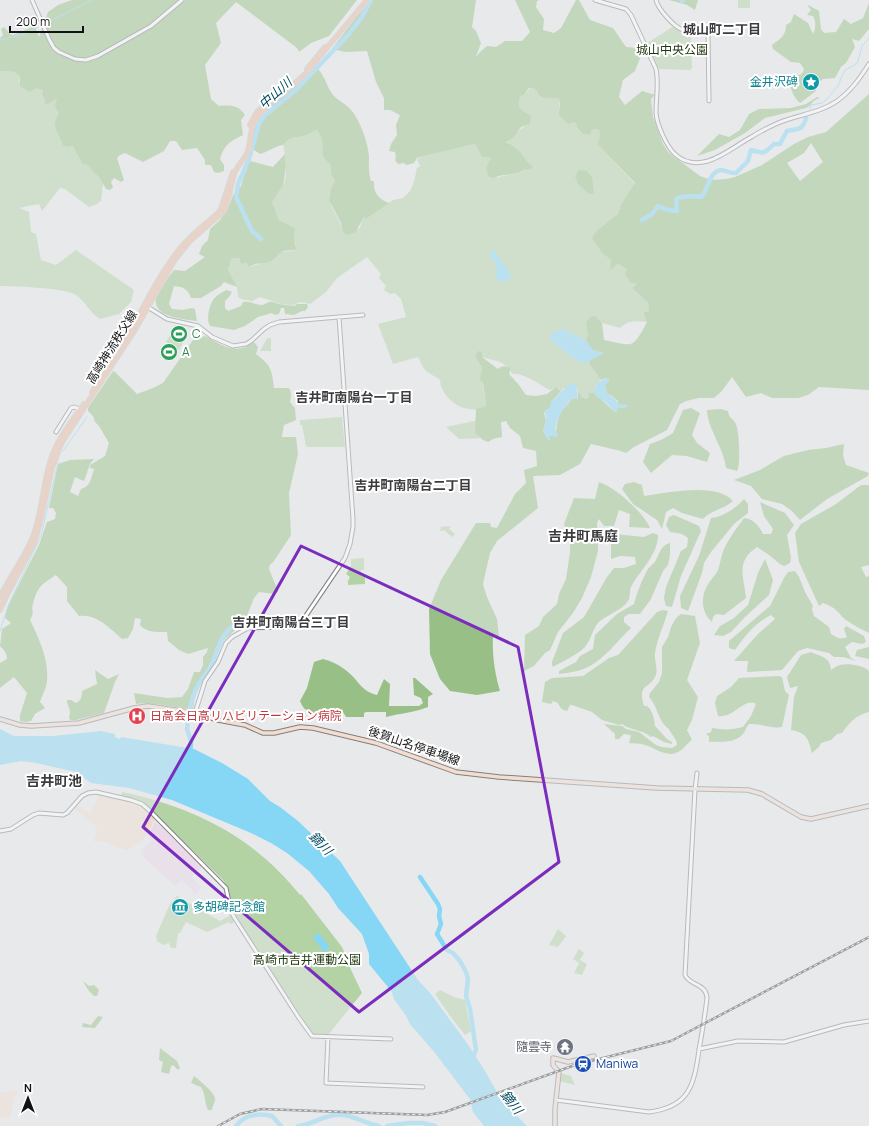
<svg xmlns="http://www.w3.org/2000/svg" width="869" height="1126" viewBox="0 0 869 1126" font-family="Manrope,'Noto Sans JP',sans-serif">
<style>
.commercial{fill:#ebd8e9}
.industrial{fill:#efdbcc}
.green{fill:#b3d3a5}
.forest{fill:#98c086;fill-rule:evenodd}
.water{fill:#86d6f6}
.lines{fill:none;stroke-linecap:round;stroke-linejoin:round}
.stream{stroke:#86d6f6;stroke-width:1}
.river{stroke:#86d6f6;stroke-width:4.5}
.tertiary-casing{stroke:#808082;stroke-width:5}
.secondary-casing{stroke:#808082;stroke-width:5.5}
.primary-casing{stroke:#c6c6c6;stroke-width:6}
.tertiary{stroke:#fff;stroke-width:3}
.secondary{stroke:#f4dccf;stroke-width:3.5}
.primary{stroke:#e9b89e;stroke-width:4}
.rail-casing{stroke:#434345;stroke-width:2.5}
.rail{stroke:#fff;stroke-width:1;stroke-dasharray:3;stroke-linecap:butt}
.marked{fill:none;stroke:#7b2cbf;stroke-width:3;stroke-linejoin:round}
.labels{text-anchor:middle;stroke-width:4;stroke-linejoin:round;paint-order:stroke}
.park-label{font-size:12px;fill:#1c360d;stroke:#fff}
.culture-label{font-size:12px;fill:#0d838f;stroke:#fff;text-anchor:end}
.leisure-label{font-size:12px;fill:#27864d;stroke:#fff;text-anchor:start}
.street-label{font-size:12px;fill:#121213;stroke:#fff}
.health-label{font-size:12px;fill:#be3a42;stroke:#fff;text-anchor:start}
.worship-label{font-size:12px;fill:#5b616d;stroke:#fff;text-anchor:end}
.transit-label{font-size:12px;fill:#164399;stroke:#fff;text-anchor:start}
.neighbourhood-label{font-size:13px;font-weight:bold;fill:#3c3c3e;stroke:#fff}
.water-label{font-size:13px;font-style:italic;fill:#014a60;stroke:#fff}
.quarter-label{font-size:14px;font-weight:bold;fill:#3c3c3e;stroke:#fff}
</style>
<rect width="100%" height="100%" fill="#e8e9eb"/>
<path class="commercial" d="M155 822 203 866 191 876 201 887 196 894 182 880 175 886 142 856 144 854 141 851 152 840 148 835Z"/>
<path class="industrial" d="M99 794 135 802 147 809 155 818 148 833 142 841 132 848 126 850 100 840 98 842H95L94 841 97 830 95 826V825L74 808 76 805 90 813 93 809Z
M17 1091V1094L14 1097 12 1105 10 1117 0 1118V1092Z"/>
<path class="green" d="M738 0H750V8H738Z
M672 27 684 32 691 33 692 68 690 70 659 69 646 44Z
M0 71 15 72 20 77 19 81 43 90 42 94 44 101 58 99C55 107 58 108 57 115 56 131 56 131 63 146L67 147 73 146 87 165 100 177 103 184 101 201 97 204 89 207 65 189 60 188 42 211 39 204 19 208 29 212 31 232 36 234 41 260 56 265 76 250 134 290 131 302 119 314 100 319C90 313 86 302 76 295 66 288 15 286 0 286Z
M530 88 536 89 539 93 549 97H559L560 100 559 107 576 124 578 130 580 132 588 134 591 131 595 129 599 130 600 136 599 139V146L635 184 621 204 618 214 597 230 603 254 611 260V269L618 264 627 269 637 284 632 288 648 303 649 312H645L644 315 647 322C637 321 628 320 620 328L602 323 596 316 586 323 588 336 601 352 590 365 601 380 595 386V393H589V397L586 399C581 397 578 394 577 388H564L561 391 558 388H554L550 390C539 385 524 372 512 374L510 368 500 362 482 357 479 352 476 354V358L482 368C480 374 485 397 486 405 469 418 441 400 440 380 437 377 433 376 429 373 423 370 421 362 418 357L393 364 378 324 406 317 401 299 395 293 390 294 384 290 386 286 379 278 381 274 367 257 337 278 326 292 310 304 300 302 293 305 281 304 260 297 252 301 241 299 238 297 237 287 228 269 230 265V261L233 258H239L241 264 247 263 250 267C261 262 273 265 281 252L293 251 296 246 294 236 295 228 279 220 272 202C275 196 280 192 283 186 288 177 286 155 283 145 288 137 295 138 304 136 308 135 312 132 316 130L318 131C320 134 322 137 322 140 324 151 318 154 330 164 332 171 329 174 335 180 334 184 331 187 330 191 326 205 340 217 342 230L359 229 364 217H367L393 200 403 198 410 191 414 182 417 168 420 166 417 160 420 157 475 144 482 157 491 158 497 178C504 175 504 176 510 175 518 174 525 169 531 165 522 158 518 144 505 142V141C518 136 516 129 528 125L526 113 519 107 520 96 524 95Z
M174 327 188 334 184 341 171 334Z
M170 335 183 343 179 350 166 342Z
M267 338H271V351H260Z
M165 344 178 352 174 359 161 351Z
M342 417 345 447H308L306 446 302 425H300V420Z
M488 418 483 438 459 439 446 427Z
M451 526 449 529 455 534 452 537 444 530 440 531 441 527Z
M364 558V570H361V576H365V584L348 585V581L350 577 346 574 351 566V559Z
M122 792C193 807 253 836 300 895L301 894 342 947 345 954 344 955 362 993 328 1035H314L308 1027 238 920C230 907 232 892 223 880L147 806 137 800 121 795Z
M177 896 220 921 231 915 235 922 230 924 229 922 207 932 186 922 180 933H178L176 948H171L169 943 163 945 157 941 156 936 170 904Z
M558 929 566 936 558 947 549 945Z
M579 949 584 953 580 960 587 964 582 975 574 973 579 963 573 959Z
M440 990 454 997 465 1000 471 1031 465 1035 450 1016 435 994Z
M560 1073 571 1076 575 1085 559 1081Z"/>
<path class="forest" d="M72 0H357L329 36 311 43 299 52 297 48 236 2 216 23 221 43 205 65 211 99 219 106C231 105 238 105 245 115L241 120 243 135C229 142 225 144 220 159L224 165V171L218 173 214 172 211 165H205V160L197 148 182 150 176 141H170L164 151 143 162 125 153 120 155 117 158 124 180 121 182 114 178 111 182 113 187 110 190 106 189 99 177 87 165 82 163 73 146 67 147 63 146 56 130 55 123 58 113 55 105 57 99 54 100 46 105 42 94 43 90 36 88 30 92 20 86V77L15 72 0 71V38L3 35 1 29 4 27 10 34 13 35 35 26 39 37 48 12 58 5Z
M372 0H476L472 27 476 31 481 43 476 57 480 52 487 46 496 47 505 41H522L530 32 515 0H540L537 1 536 7 544 19 543 30 554 33 561 28 576 0H579L590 20 613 28 626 47 648 49 649 52 641 56 635 71 623 80 619 97 625 105 642 91 655 95 651 99 653 117 663 144 669 153 700 176 711 180 726 179 735 177 762 165 794 144 808 137 826 132 869 94V390L819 387 808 395 798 398H772L761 393 746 397 732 377 722 391 714 398H699L686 401 680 404 667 430 634 447 626 453 621 451 591 444 580 464 560 475 533 476 538 508 497 541 490 553 483 584 487 597 497 619 499 637H493C492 655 495 674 500 691L477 695 450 691 440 679 430 654 429 609 441 580 476 523H490L491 527 497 528 515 494 526 483 524 470 537 466 536 451 523 448 520 436 510 428 506 421 501 422 502 437 493 439 488 442 483 440 475 433 476 409 483 407 486 405 483 383 480 379 482 368 476 358V353L479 351 482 352V357L498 369C502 365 506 366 511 368L509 374 519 385 526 395 536 396 547 394 556 387 561 391 551 402C552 407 548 410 544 413L546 421 543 431 549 440V435L556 437C556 427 557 421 561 412 564 407 569 404 571 399L573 398 577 399 578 398V391L582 397 586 399 589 397V393H595L596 395 615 412 618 407 625 408 618 404V401L612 396 607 394 605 386 607 378 601 380 590 365 589 361 603 353C590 349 593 351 586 340L588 336 586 323 590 317 596 316 602 323 604 340C634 346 632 350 647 322L644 315V312H649L648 303 632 288 637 284 630 282 625 274 627 269 618 264 610 270 611 260 603 254 592 238 597 230 618 214 621 204 635 183 599 146 598 142 600 136 599 130 595 129 591 131V134C583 136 578 131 576 124L574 122 568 124 559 115 560 103 559 98C554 98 546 99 542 97 536 93 538 87 529 88L524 95 520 96 519 107 526 113 531 115 530 124 521 127 513 138 505 142C515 145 520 151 526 160 528 163 531 164 533 167L531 169 527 170 526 169C522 170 521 172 517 173 513 175 509 174 505 175 498 175 496 179 489 177L486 168 491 158 482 157 475 144 420 157 417 158 414 163 406 165 404 163 398 164 395 160 396 157 395 152 389 151 391 144 397 135 396 125 400 115 390 110H384V98L376 82 367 51 345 52 332 49 357 16ZM811 143 823 162 800 181 787 163 804 153Z
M669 0H698L695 10 687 5Z
M869 3V29L859 41 852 39 855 47 846 63 841 67 835 78 823 79 819 82 815 80 812 81 811 84 813 87 817 86 815 89 816 91 800 103C793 97 791 89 789 80L793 74 800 75 803 72 804 69 800 63 791 62 773 49 772 45C780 39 786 36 786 25L791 22 794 14 808 23 813 34C816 29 816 20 813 16L807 15 811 10 808 6V5L819 11 821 29 824 33 836 32 844 19 851 24 863 18Z
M316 67C326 76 326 87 334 96 339 101 346 104 351 110 360 120 368 143 369 156 369 165 368 172 371 181H374C373 192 378 199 389 203L367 218 364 217 355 233 346 235 342 230 341 223 329 200 330 191 335 180C329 174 332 171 330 164 318 154 324 152 322 140 322 137 319 134 318 131L316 130C312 132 308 135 304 136 295 138 288 137 283 145 275 146 268 152 260 154L251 148C252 143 252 136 253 130 259 110 299 84 316 67Z
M817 97 820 98C810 101 813 105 806 108L765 118 745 133 715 150 697 156 719 134 729 137 740 130 749 114 759 109 791 108 806 104Z
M285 154 286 167 283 186 272 202 279 220 295 228 294 236 296 249C292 251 288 250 284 251 280 252 277 258 271 261 264 264 261 263 255 264 253 265 251 266 249 267L247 263 241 264 239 258H233L230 261V265L228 269 237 287 224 282 221 286 201 298H191C188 289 183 287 174 286L169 304 172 309 182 310 192 308 195 309 197 321C183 319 146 317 158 292 162 284 169 277 174 270L185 271 205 257 199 254 202 246 208 240 210 229 220 220 230 204 233 195 241 186 245 172 250 161 273 167Z
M579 170 587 171 592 177 594 193 589 194 578 184 575 176Z
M227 290 232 292 229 297 225 301V308L228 311 241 306 243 302C250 301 255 305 262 305 265 305 267 302 270 302 273 301 276 304 279 304 284 305 290 305 295 306L296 304H307L308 307 305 311H302L294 315 285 314 284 308H281L279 314 275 315 272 313 258 317 245 326 234 330 210 326C206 319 209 307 213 300 216 296 222 292 227 290Z
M205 336C221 345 237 356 254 342L258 347 256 354C271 365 272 370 274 388H289C292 393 291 397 290 402L295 408 296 420 284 425 282 436V437H296L298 454 289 493 291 535 274 561 270 565 269 569 278 591 275 594 259 592 254 598 248 613 250 617 277 624 270 625H251L235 630 223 641 218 652 210 663 195 696 193 709C174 708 155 702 136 704L134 693 167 698 182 697 188 689 194 672H200L203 665V657L207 652 208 648 188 654 179 650 168 641 167 632C157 632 147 633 140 625L141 619 135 618 133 629 128 638 122 639C111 629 96 613 79 616L67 601V587L56 575C42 584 37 587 33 604 31 612 35 611 30 620 39 638 49 660 47 681 47 687 42 695 40 702L45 708 35 714 31 721 26 722 20 721V715L27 693 14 677 0 688V663L7 659C7 653 4 650 0 646L2 629 11 623 5 618 7 608 39 545 47 522 55 519 56 513 53 508H49L58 464 70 460 94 459 90 464 84 481 75 477 70 492 78 496 81 489C91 486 91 478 94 469L90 468V465L105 456 109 443 99 426 95 422 93 416 88 411V408L113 371 115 372 137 394 153 388 163 383 193 340Z
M691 408 700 413 692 435 697 443 710 453 707 462 687 456 672 455 651 473 643 462 650 444 661 440 673 433 683 410Z
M721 409 728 411C729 419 733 418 736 424 739 431 741 465 737 471L726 468C724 448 707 428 707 410Z
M844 444 843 455 846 465 869 473 868 476 827 499 800 520 792 511 782 504 762 499 751 486 734 480 760 470 784 456 808 450 826 448Z
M599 482C615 487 644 513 650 528L629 527 630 514 619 510 614 526H604L599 519 597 523 598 551 591 577 582 598 573 613 558 632 550 650 545 653 534 666 524 671 525 635 539 626 543 617 557 604 559 594 566 579 570 552V541L564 524 574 498 595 499Z
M634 482 642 485 644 496C667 493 716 482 733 501 724 509 712 510 703 519L682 513 673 508 666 512 662 529 657 520 633 504 622 489 625 484Z
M861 485H869V565L861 567 866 577 869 576V633C861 629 853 625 846 620 837 612 837 608 823 603L819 606 799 562 795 533 801 524 836 504Z
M744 499 748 504V513L734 524 711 552 704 563 702 573 688 611 681 608 680 596 699 556 711 518C723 517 736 508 744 499Z
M760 502 785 513 794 525 787 535 791 558 790 563 784 566 780 564 769 555 757 547C735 562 744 576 746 598L724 615 716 614 713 617 712 622C702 613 700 598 707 586 710 580 715 576 718 570 720 564 721 556 724 549 729 538 737 528 744 518 754 519 759 526 763 534H771L773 529 764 516Z
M674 515 699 526 701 531 681 576 672 607 666 606 664 598 666 587 681 551 687 547 688 538 682 534 670 532 666 525 669 517Z
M653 533 658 535C658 555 640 570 631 587 629 591 631 597 628 601 622 610 609 614 600 621 592 628 592 639 585 647 577 655 563 661 553 667L552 665V662L563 633 584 617 607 577 614 568H624L636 564 635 557 620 556 611 559V545L615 534 644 537Z
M670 543V555L668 565 663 571 651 599 640 614H629L624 617V622L631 628C616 642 602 663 581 670 574 672 566 673 559 674V671L576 662 580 656 593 649 595 635 617 614 634 604C637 593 642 579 648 569 650 566 653 564 655 562 660 553 660 546 670 543Z
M765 559 773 580 769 595 745 617 731 632 723 636 714 635 720 626 734 618 748 605 758 573Z
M795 571 799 577 805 592 813 606 812 609 814 616 829 627 831 634C837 638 840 640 847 637L844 629 846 626 864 636 866 642 862 644 852 642 845 647 851 658 857 661 843 657H834L829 653 807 648 798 651 782 670 747 672 748 661H734L758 634 775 619 771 615C755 623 745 636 735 650L729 648V641L770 606 784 578 788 572Z
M663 610 668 611C664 625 657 639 655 653 654 660 658 668 656 675 650 690 637 682 644 706H647C653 711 654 718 655 726L667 739 672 742V744L664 742 653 736 651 737C642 729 631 731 622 724L619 725 602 720 592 712 572 705H570L567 711C562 710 560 708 558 703L553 701 551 704 542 702 545 682 552 678 583 676 609 658 618 655 657 612Z
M681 614 695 616 700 643 687 680 698 697 692 720 687 730 692 740C686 744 684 749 678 752 667 758 655 748 645 745 640 743 634 744 629 743L631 735 624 734 619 739H615V734L604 724 622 726 626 729 639 732 656 745 662 747 672 748 677 745C677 738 671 735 669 729 658 722 658 706 649 697L650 693 659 682 662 673V647L668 637 671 627 676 618Z
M869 647V659L855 656 857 650Z
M811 652C822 657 830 657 831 670 834 668 836 666 840 665 847 663 864 665 869 671V712C856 715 849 723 842 733L837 734 831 740 821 743 819 747 812 753C808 738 807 733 791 730L794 697 798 686 790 688 787 677 801 655Z
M323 659C332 661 341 666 348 672 359 681 361 691 377 695L384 679 390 684 389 706H419L423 703 421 698 414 695 413 678H415L433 694 428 697V707C413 713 401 713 386 717V712H366L364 713V717H346L343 712C333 716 314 716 305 709 303 708 301 703 300 701L307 688 314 662Z
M95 670 108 679 119 674 115 682 104 713 76 720H70L69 717C72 709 67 707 67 700H71L76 703C81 701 82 696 82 691L97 684Z
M779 676 782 677 785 691 789 695 782 727C771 729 760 723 749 724 746 727 746 730 743 734 734 744 721 741 709 742V736L706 734 711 732 712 728C723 730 732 730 743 727L751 716 756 704C744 697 734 719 718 716L715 703 717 696 731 687 739 678Z
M83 981 89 986 94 985 99 990 97 996H94C89 992 86 987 83 981Z
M98 1016 103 1017 95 1028 82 1027 83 1023 91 1025Z
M160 1048 177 1061 180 1068 178 1070 173 1065 171 1066 169 1074 161 1072 163 1062 159 1060Z
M194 1076C200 1081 213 1091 215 1098 216 1100 212 1108 212 1110H208C204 1102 206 1095 201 1087L191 1083Z"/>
<path class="water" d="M492 250H495L498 256 511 274 510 278 506 282 496 280 495 274 497 269 494 260 490 258Z
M561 329C570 331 577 337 586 340 594 352 590 349 604 353 600 355 589 362 585 363 578 364 554 343 549 338L553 333Z
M607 378 609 379V381L605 386 607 394C611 396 617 399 618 404L628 405V406L625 408 618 407 617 412H615C612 409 609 405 605 402 597 397 591 395 597 383Z
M570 383 576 384 578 398 577 399 573 398 571 399 562 411 557 421 555 429 558 435 556 437 549 435 550 440H548L543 431 546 421 545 410C548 409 552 407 551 402Z
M0 729 14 736H53L101 731 115 734V737L120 739 121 737 194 749 222 763 248 779 270 801 280 807 298 821 340 861 418 980 431 994 469 1046 485 1071 502 1101 527 1126H484L473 1112 470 1099 466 1094 435 1053 410 1024 406 1016 394 999 392 992 369 964V954L362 934 338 908 329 894 309 871 287 853 271 843 251 833 172 800 129 788 91 783 76 772 36 763 21 761 0 765Z
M319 933 330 948 324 952 313 937Z"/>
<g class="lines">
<path class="stream" d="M0 40 25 34 92 0
M810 109 811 105 822 103 826 100 838 86 844 71 856 64 858 61 862 46 869 38
M63 451 87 417
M0 631 8 606 41 536 58 463"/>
<path class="river" d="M682 1 683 0
M642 220 652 214 658 206 668 210 677 211 676 199C683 196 693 196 701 197 709 190 708 172 721 170 725 170 731 174 736 173L748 161 751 150C764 154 764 154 774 144H780L787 131C798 129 803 130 806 118
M261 239 252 231 236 197 238 184 249 159 259 124 265 115 296 90 349 34 362 17 371 0
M190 709C192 698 196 686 203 678 205 674 208 671 210 668 217 654 219 637 232 627
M189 714 187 729 191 741 190 754
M420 877 438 904 440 909 439 916 441 924 437 934 447 950 453 953 460 961 466 972 468 979 466 996 470 1009 476 1050 472 1059
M236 1126C245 1114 259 1113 272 1116L281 1126
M298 1126C311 1125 321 1117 334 1115 351 1113 363 1123 379 1126
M387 1126 409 1123H423L435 1126"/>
<g class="tertiary-casing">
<path id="tertiary" d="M32 0 50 41 54 48 59 52 75 59 86 60 98 56 151 26 182 0
M595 0 626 9 631 15 656 69C659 83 656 98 656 112 656 123 667 148 676 155 685 163 697 164 708 161 724 156 738 144 753 136 761 131 769 127 778 123 797 115 820 113 837 101 851 91 860 78 869 64
M656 0C658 9 674 27 683 30 691 32 700 31 708 31L709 101
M146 306 167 319 198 326 212 337 233 346 246 344 251 341 264 329 270 325 279 322 363 315
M56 432 71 408 74 407 82 410
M195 713 205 681 218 662 226 643 232 637 248 628 289 627 294 625 305 617 345 558 350 544 353 527V519L339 317
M0 831 11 829 33 815 39 813 63 815 67 813 82 796 88 793 96 792 131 800 142 804 150 811 226 888 231 911 234 917 299 1018 312 1036 391 1039
M328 1037 326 1083 423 1087
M699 1049 738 1041 784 1042 844 1025 869 1021
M556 1100 649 1112C689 1107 694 1086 699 1050 702 1033 705 1015 707 998 706 983 690 986 685 975L695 790 697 773"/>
</g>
<g class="secondary-casing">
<path id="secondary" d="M0 719 20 725 31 726 79 723 134 708 148 706 195 713 218 720 245 725 263 733H274L300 727 313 728 376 743 456 772 499 777 657 788 748 790 762 794 801 817 811 819 869 806
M555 1126V1109L559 1072 553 1065V1058L568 1062 594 1056"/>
</g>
<g class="primary-casing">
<path id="primary" d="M307 69 325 47
M250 125 257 112 265 105
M124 344C140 314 155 282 175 255 186 239 202 227 217 214L221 209 233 172
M92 392 112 363
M0 598C9 576 26 557 34 534 43 509 43 481 52 456 59 437 72 421 84 404
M0 610 8 593 34 543 40 523 52 468 62 442 136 328 174 261 190 241 224 211C230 199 230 185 235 172 238 165 245 159 248 151 251 140 250 128 256 119 267 102 292 88 306 73L367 0"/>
</g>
<use href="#tertiary" class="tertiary"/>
<use href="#secondary" class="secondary"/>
<use href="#primary" class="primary"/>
<g class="rail-casing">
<path id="rail" d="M218 1126 240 1114 262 1109 427 1115 445 1112 575 1065 671 1041 869 937"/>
</g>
<use href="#rail" class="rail"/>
</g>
<path d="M0 0H869V1126H0ZM301 546 518 647 559 862 359 1012 143 827Z" fill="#e8e9eb" fill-opacity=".55" fill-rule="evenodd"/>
<path class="marked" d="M301 546 518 647 559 862 359 1012 143 827Z"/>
<defs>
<g id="sight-disc" transform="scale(0.9)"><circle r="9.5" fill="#0f9aa8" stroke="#fff"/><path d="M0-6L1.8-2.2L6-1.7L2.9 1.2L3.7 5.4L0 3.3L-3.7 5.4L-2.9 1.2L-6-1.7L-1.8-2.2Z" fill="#fff"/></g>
<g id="stadium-disc" transform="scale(0.9)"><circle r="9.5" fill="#2e9e5b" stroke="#fff"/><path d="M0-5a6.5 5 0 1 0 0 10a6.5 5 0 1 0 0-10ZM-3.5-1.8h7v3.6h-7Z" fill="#fff"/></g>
<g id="hospital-disc" transform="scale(0.9)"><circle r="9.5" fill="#e0444e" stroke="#fff"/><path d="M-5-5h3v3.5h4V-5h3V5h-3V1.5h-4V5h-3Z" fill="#fff"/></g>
<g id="museum-disc" transform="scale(0.9)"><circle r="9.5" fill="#0f9aa8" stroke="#fff"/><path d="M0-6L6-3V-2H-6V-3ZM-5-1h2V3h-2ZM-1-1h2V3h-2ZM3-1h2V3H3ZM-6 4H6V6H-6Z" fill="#fff"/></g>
<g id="temple-disc" transform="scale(0.9)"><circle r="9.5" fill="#6b7280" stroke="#fff"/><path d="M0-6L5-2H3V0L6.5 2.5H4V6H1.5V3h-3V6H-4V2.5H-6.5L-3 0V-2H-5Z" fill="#fff"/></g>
<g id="station-disc" transform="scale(0.9)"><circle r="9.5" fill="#1a4fb4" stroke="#fff"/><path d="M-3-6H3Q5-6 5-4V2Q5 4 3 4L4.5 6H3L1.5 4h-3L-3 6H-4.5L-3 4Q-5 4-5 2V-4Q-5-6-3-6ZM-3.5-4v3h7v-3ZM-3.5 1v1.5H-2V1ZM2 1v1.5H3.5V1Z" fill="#fff"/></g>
</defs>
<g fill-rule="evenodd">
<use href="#sight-disc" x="811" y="82"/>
<use href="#stadium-disc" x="179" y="334"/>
<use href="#stadium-disc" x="169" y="352"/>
<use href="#hospital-disc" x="137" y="716"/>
<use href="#museum-disc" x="180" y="907"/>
<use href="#temple-disc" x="565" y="1047"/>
<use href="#station-disc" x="583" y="1064"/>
</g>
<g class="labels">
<g class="park-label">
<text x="672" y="54">城山中央公園</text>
<text x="307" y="964">高崎市吉井運動公園</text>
</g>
<g class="culture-label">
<text x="798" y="86">金井沢碑</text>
<text x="193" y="911" text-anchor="start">多胡碑記念館</text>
</g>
<g class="leisure-label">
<text x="192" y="338">C</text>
<text x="182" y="356">A</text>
</g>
<g class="street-label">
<text transform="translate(112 347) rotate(-58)" y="4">高崎神流秩父線</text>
<text transform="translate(414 746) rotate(19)" y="4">後賀山名停車場線</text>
</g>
<g class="health-label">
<text x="150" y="720">日高会日高リハビリテーション病院</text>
</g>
<g class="worship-label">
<text x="552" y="1051">隨雲寺</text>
</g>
<g class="transit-label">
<text x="596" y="1068">Maniwa</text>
</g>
<g class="neighbourhood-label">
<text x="722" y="34">城山町二丁目</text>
<text x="354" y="402">吉井町南陽台一丁目</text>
<text x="413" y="490">吉井町南陽台二丁目</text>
<text x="291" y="627">吉井町南陽台三丁目</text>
</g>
<g class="water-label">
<text transform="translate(275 93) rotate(-42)" y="5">中山川</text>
<text transform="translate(321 843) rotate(46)" y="5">鏑川</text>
<text transform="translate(512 1102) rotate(52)" y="5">鏑川</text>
</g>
<g class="quarter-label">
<text x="583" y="541">吉井町馬庭</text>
<text x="54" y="786">吉井町池</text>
</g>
</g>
<g transform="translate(28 1098)" stroke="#ffffff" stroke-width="3" paint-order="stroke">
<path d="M0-3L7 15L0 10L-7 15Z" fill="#121213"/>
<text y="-6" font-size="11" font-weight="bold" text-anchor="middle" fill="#121213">N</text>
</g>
<path d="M10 26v6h73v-6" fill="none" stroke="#121213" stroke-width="2"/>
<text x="16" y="26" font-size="12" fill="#121213" stroke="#ffffff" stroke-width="3" paint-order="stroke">200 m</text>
</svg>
